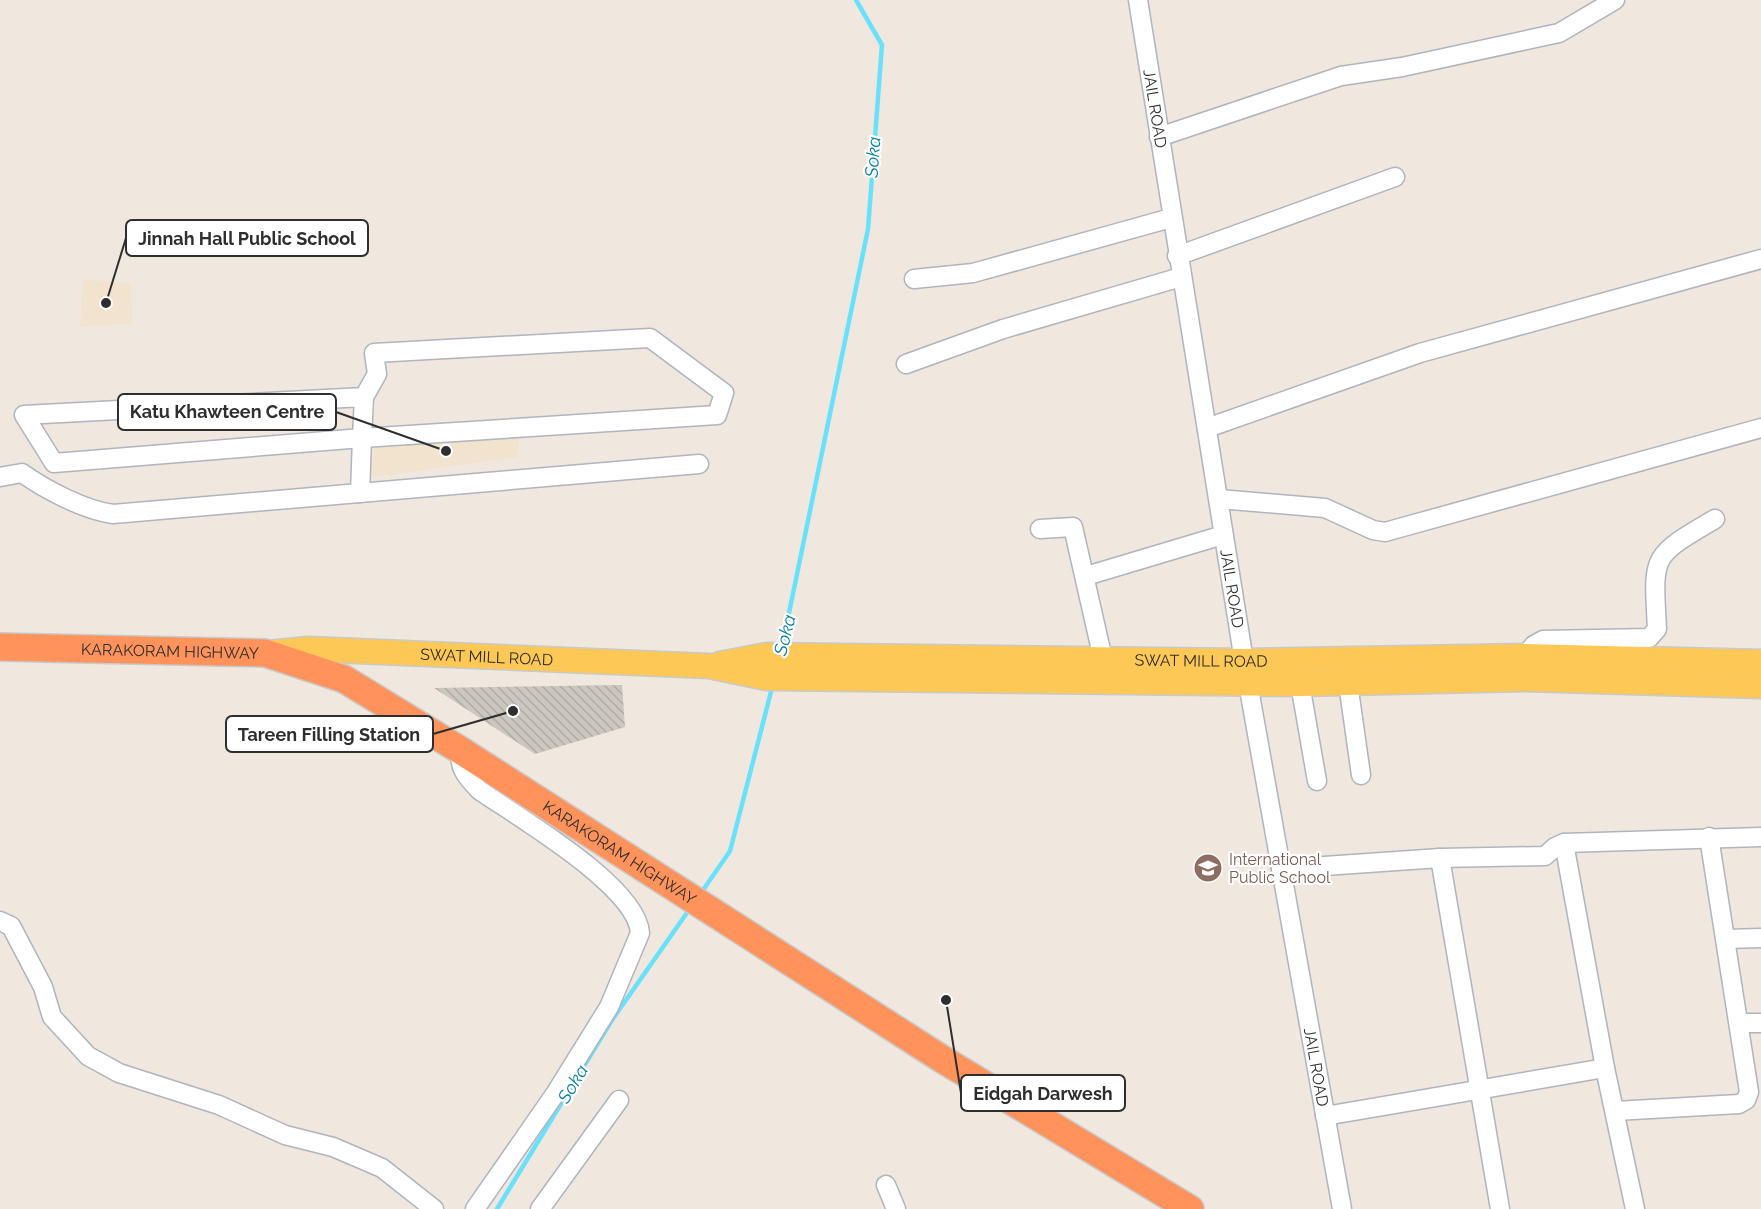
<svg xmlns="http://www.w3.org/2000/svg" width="1761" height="1209" viewBox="0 0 1761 1209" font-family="Raleway,sans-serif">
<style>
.education{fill:#f2e3ce}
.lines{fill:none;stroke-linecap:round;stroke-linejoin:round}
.stream{stroke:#6ae1fa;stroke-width:4.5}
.building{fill:url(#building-back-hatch)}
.minor-casing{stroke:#afb4be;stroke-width:21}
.major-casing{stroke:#c9c9c9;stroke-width:27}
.highway-casing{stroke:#c9c9c9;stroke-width:30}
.minor{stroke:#fff;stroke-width:18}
.major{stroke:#fec856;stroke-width:24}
.highway{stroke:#ff935b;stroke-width:27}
.labels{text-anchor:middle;stroke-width:4.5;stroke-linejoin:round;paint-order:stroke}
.street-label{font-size:16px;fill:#2e2e2e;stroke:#fff}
.education-label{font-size:16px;fill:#785e54;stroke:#fff;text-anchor:start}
.water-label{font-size:18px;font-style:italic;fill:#027da7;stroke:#fff}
.leader{fill:none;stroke:#2e2e2e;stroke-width:2}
.callout-dot{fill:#2e2e2e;stroke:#fff;stroke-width:2}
.callout{fill:#fff;stroke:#2e2e2e;stroke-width:2}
.callout-label{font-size:18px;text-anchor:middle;font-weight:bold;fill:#2e2e2e}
</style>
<defs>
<pattern id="building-back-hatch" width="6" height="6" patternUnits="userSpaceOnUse" patternTransform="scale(1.5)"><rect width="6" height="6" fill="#cbc6be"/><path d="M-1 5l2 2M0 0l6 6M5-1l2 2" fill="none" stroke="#afaaa4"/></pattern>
</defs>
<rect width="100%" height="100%" fill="#f0e7df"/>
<path class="education" d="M83 279 131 284 132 323 80 327Z
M519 428 518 457 372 477 374 444Z"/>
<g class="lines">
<path class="stream" d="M782 647 868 229 882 45 856 0
M701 893 730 851 773 684
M497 1209 612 1020 691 907"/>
</g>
<path class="building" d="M622 685 625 727 535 754 434 688Z"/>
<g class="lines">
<g class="minor-casing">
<g id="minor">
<path id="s1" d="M1138 0 1244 661 1342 1209"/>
<path d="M1159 137 1341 76 1402 67 1559 33 1615 0"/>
<path d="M1177 256 1395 177"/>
<path d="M914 279 973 273 1171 218"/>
<path d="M906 364 1003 329 1181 277"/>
<path d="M1207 428 1420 353 1761 259"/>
<path d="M0 477 22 473C46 490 84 510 113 514L699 464"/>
<path d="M360 493 362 438 717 415 724 393 650 338 374 353 377 374 364 397 362 438 54 463 24 415 364 397"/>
<path d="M1219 499 1325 508 1373 530 1385 532 1761 428"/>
<path d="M1040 529 1073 527 1103 659"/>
<path d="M1086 576 1223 535"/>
<path d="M1525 656 1534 645 1543 640 1649 638 1657 629C1653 555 1650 557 1715 519"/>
<path d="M1348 683 1361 775"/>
<path d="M1300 684 1317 781"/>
<path d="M460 750C459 769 466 776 479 790 518 817 637 886 640 933L609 1007 555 1094 475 1209"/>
<path d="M1564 843 1605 1068 1635 1209"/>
<path d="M1440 858 1500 1209"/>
<path d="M1281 869 1440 858 1545 856 1555 847 1564 843 1761 837"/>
<path d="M0 921 11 926 43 987 52 1017 88 1056 119 1073 219 1105 285 1135 333 1147 382 1168 434 1209"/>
<path d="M1726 939 1761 938"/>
<path d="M1740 1023H1761"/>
<path d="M1615 1111 1739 1104 1746 1100 1749 1092 1709 837"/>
<path d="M1325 1116 1605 1068"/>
<path d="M886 1185 896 1209"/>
<path d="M540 1209 619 1100"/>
</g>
</g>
<g class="major-casing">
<g id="major">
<path id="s2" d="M267 653 309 649 709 666 767 678 1300 684 1526 679 1761 686"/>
<path id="s3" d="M720 664 767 655 1244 661 1525 656 1761 662"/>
</g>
</g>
<g class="highway-casing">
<g id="highway">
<path id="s4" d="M0 647 265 653 344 679 460 750 942 1059 1190 1209"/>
</g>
</g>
<use href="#minor" class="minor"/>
<use href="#major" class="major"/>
<use href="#highway" class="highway"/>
</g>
<defs>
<g id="school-disc" transform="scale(1.5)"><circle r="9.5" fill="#8d6e63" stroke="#fff"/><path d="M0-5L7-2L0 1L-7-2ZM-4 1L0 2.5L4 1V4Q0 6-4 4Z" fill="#fff"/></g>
</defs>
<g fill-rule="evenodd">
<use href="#school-disc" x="1208" y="868"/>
</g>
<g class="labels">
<g class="street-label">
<text dy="6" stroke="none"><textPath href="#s1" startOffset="110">JAIL ROAD</textPath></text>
<text dy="6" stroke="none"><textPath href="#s1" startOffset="596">JAIL ROAD</textPath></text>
<text dy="6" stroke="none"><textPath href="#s4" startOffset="170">KARAKORAM HIGHWAY</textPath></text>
<text dy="6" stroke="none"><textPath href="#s2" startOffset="220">SWAT MILL ROAD</textPath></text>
<text dy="6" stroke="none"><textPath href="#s3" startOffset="482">SWAT MILL ROAD</textPath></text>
<text dy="6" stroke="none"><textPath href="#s4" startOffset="674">KARAKORAM HIGHWAY</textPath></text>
<text dy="6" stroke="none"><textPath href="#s1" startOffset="1082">JAIL ROAD</textPath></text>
</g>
<g class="education-label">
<text x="1229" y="865">International<tspan x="1229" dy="18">Public School</tspan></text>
</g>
<g class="water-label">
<text transform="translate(873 157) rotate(-86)" y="6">Soka</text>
<text transform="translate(785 635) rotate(-76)" y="6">Soka</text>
<text transform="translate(573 1084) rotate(-59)" y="6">Soka</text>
</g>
</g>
<path class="leader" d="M106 303L126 238M446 451L336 412M513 711L433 734M946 1000L961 1093"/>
<g class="callout-dot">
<circle cx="106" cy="303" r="6"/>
<circle cx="446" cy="451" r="6"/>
<circle cx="513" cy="711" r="6"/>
<circle cx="946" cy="1000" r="6"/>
</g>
<g class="callout">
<rect x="126" y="220" width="242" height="36" rx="6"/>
<rect x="118" y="394" width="218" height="36" rx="6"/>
<rect x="226" y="716" width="207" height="36" rx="6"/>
<rect x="961" y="1075" width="164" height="36" rx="6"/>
</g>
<g class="callout-label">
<text x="247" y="245">Jinnah Hall Public School</text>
<text x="227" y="418">Katu Khawteen Centre</text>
<text x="329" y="741">Tareen Filling Station</text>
<text x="1043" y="1100">Eidgah Darwesh</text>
</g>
</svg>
